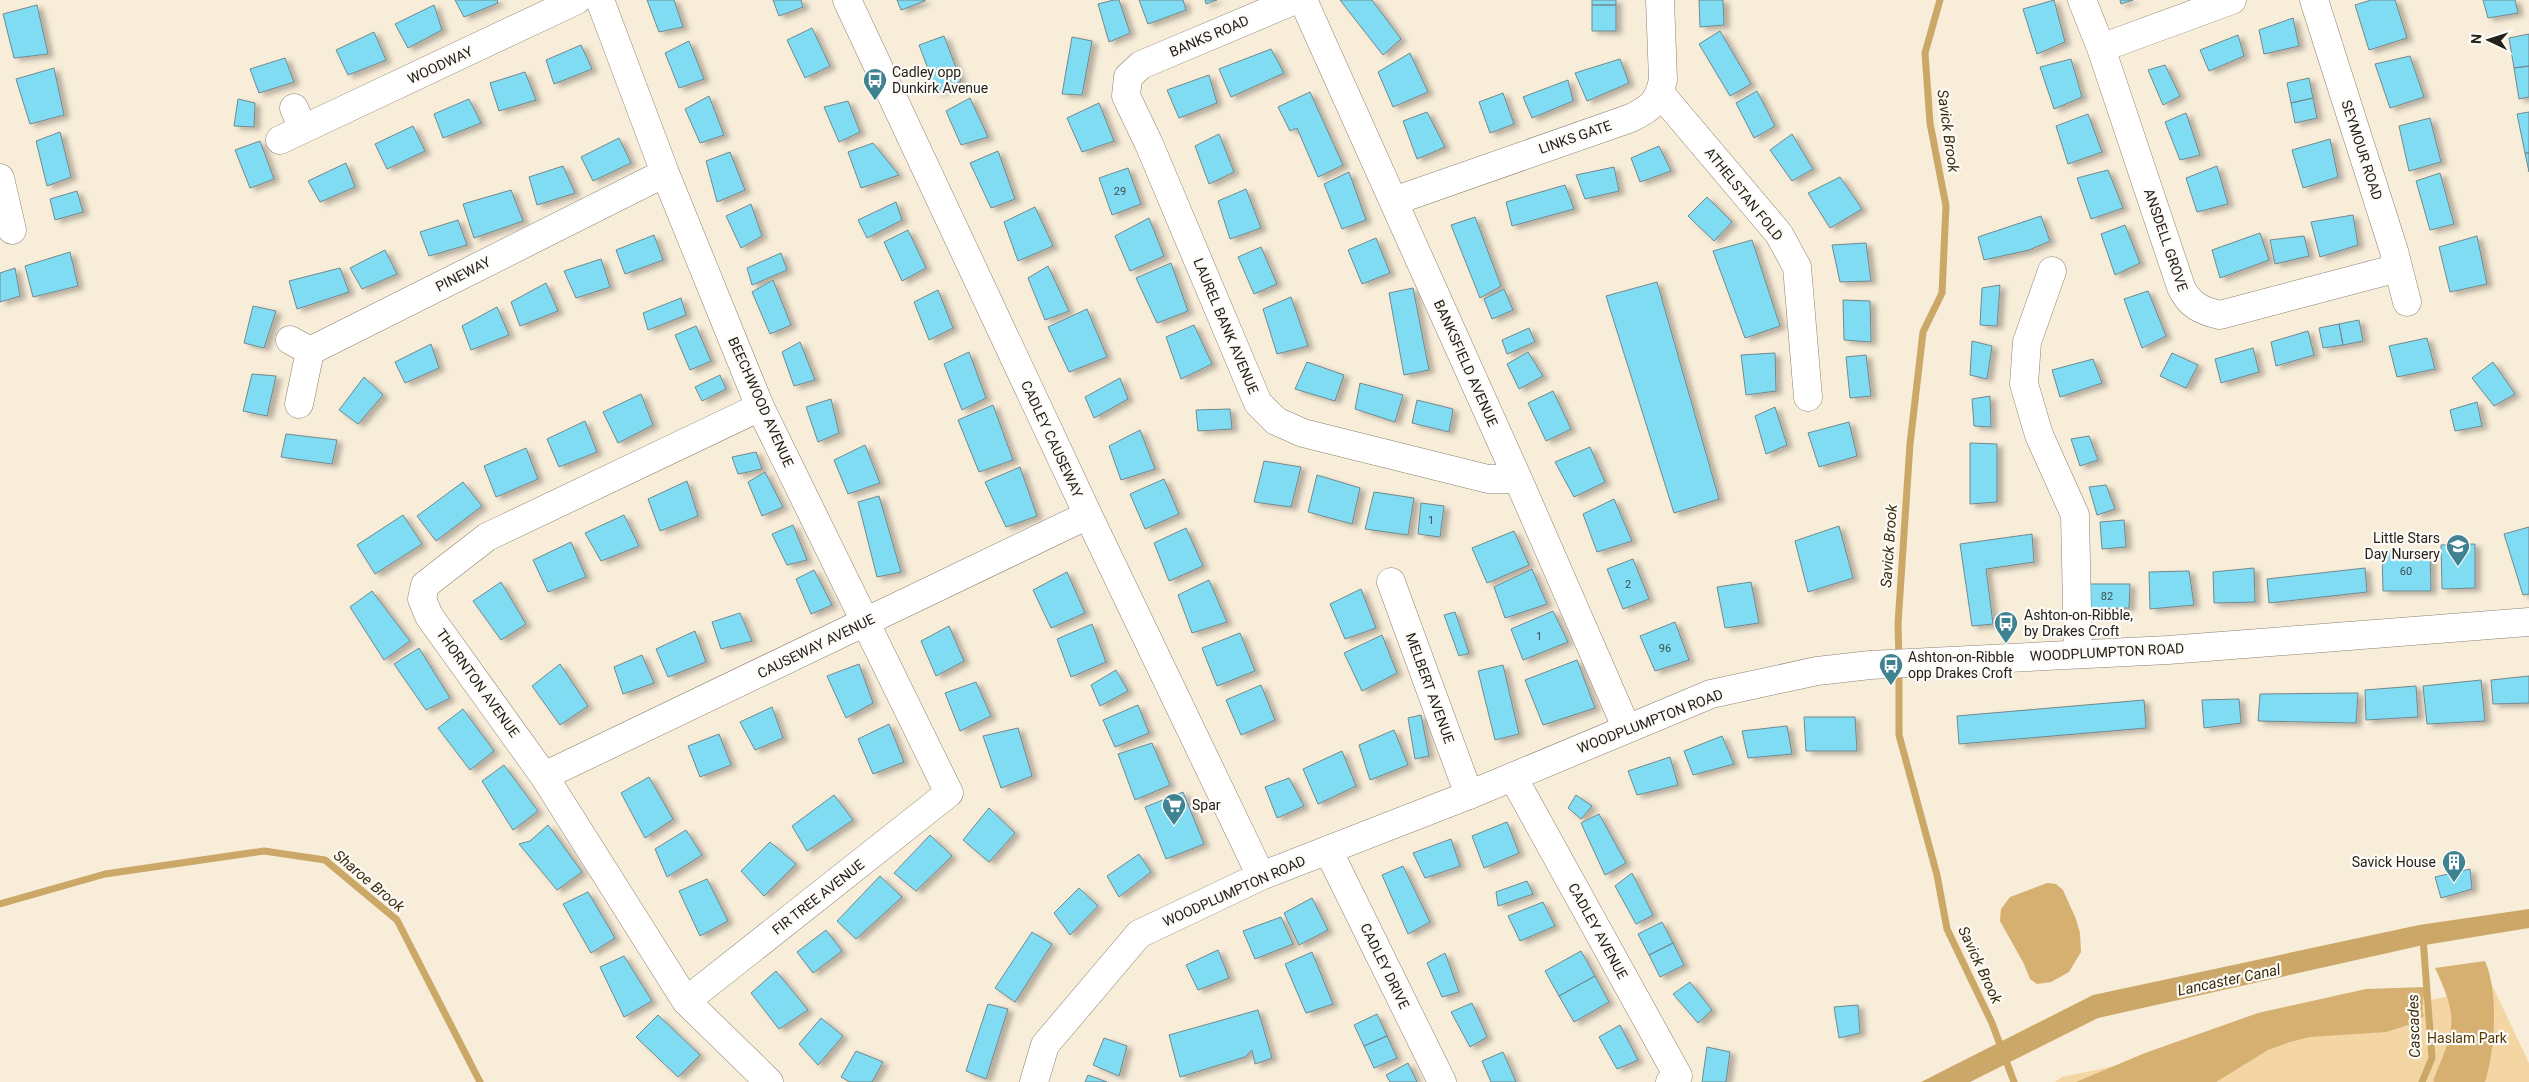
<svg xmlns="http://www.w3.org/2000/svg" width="2529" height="1082" viewBox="0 0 2529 1082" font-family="Roboto,sans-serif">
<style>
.green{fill:#f3d6a4}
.forest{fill:#d5b070}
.water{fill:#cca868}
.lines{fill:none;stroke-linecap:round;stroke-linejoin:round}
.stream{stroke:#cca868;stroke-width:7}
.building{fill:#80dcf2;stroke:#71898e;filter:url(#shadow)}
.minor-casing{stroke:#8c8170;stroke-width:29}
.major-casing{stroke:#8c8170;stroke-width:29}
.minor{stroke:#fff;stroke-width:28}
.major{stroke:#fff;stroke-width:28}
.labels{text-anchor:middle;stroke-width:4.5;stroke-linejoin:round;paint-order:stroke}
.number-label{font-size:11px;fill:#3c5050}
.street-label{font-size:14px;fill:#25211a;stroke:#fdfbf7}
.poi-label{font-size:14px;fill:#25211a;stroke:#fdfbf7;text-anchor:start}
.park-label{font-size:14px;fill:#513901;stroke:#fdfbf7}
.water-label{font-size:15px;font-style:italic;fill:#3b2c0e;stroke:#fdfbf7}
</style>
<defs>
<filter id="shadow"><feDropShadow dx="5.5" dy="3" stdDeviation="2.5" flood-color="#0004"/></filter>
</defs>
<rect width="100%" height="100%" fill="#f8edd9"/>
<path class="green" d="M2493 987 2529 1063V1082H2055L2062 1077Z"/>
<path class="forest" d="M2047 883 2056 884 2063 890 2076 919 2080 933 2081 952 2069 972 2051 982 2037 984 2030 979 2024 964 2000 921 2001 909 2010 897Z
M2485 961C2499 992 2495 1050 2485 1082H2435L2433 1081C2454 1029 2460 1021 2435 968Z
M2425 987 2422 1011 2424 1016 2408 1025 2386 1032 2310 1037 2290 1042 2268 1050 2216 1082H2076L2145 1053 2258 1013 2366 989Z"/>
<path class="water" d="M2529 909V928L2419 946 2098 1018 1970 1082H1921L2093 995 2419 925Z"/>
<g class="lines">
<path class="stream" d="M1899 659 1898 624 1910 444 1923 332 1942 293 1946 206 1930 123 1925 53 1940 0
M1899 670V735L1937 875 1947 929 1992 1023 2014 1082
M0 904 105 874 264 851 325 860 397 920 480 1082
M2422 1082 2432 1058 2423 938"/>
</g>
<path class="building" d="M455 0H497L498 3 464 17Z
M647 0H674L683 27 659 32Z
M773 0H801L803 7 779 16Z
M897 0H925V1L901 10Z
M1114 0H1119L1130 33 1109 42 1098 4Z
M1139 0H1183L1186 10 1148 24Z
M1205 0H1217L1206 4Z
M1340 0H1372L1401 39 1383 55Z
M1592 0H1616V5H1592Z
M1699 0H1723L1724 25 1700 27Z
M2054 0 2065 42 2037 54 2023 9Z
M2120 0H2133L2121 4Z
M2371 0H2395L2407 38 2369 50 2355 5Z
M2483 0H2515L2518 13 2488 18Z
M37 5 48 54 14 58 3 14Z
M434 5 442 30 408 48 395 24Z
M1592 5H1616V31H1592Z
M2293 18 2299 46 2264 54 2259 30Z
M812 28 830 66 805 78 787 40Z
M1720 31 1751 84 1730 96 1699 44Z
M374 32 386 60 348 75 336 50Z
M2529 34V66L2514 68 2509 38Z
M2238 35 2244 56 2209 71 2200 50Z
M944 36 961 81 937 93 919 45Z
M1072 37 1092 41 1082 95 1062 94Z
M689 41 704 79 679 88 665 53Z
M581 45 592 69 554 84 546 60Z
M1271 49 1284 73 1231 97 1219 69Z
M1410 53 1428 92 1393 107 1378 72Z
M2410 56 2424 97 2390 108 2375 64Z
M285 58 294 82 259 93 250 69Z
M1620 59 1629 83 1587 101 1575 73Z
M2071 59 2082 97 2054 109 2040 67Z
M2165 65 2180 96 2163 105 2148 70Z
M2529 66V97L2519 99 2514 68Z
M54 68 64 115 30 124 16 79Z
M525 72 536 100 499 111 490 83Z
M1209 75 1217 103 1179 118 1167 90Z
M2309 78 2313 98 2291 103 2287 83Z
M1568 80 1573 101 1532 118 1523 97Z
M1757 91 1775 126 1754 138 1736 103Z
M1310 92 1343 165 1318 177 1297 128 1290 131 1278 107Z
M1503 93 1514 124 1490 133 1479 102Z
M709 96 724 135 700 143 685 109Z
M970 98 988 137 961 145 946 111Z
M2313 98 2317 118 2295 123 2291 103Z
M238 99 255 103 254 127 234 126Z
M469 99 481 123 443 138 434 114Z
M848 101 860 132 839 142 824 107Z
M1099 103 1114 141 1082 152 1067 118Z
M1427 112 1445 147 1417 159 1403 121Z
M2529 112V153H2525L2517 114Z
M2186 113 2200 155 2180 160 2165 122Z
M2088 114 2102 152 2068 164 2056 126Z
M2430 118 2441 162 2409 171 2399 126Z
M413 126 425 151 387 169 375 144Z
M60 132 71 177 47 186 36 141Z
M1219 134 1234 172 1209 184 1195 146Z
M1792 134 1813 169 1792 181 1770 150Z
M619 138 631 163 593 181 581 157Z
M2330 139 2338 177 2303 188 2292 150Z
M260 141 274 179 250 188 235 150Z
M873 143 899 175 861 188 848 152Z
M1659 146 1671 171 1640 182 1631 158Z
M998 151 1015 199 991 208 970 163Z
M730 152 745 190 717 202 706 161Z
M2525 153H2529V172Z
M346 163 355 187 320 202 308 181Z
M563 166 575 193 537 205 529 177Z
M2217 166 2228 204 2197 212 2186 178Z
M1614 167 1619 191 1585 199 1576 175Z
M1128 168 1141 204 1112 215 1099 178Z
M2108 170 2123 208 2091 219 2077 178Z
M1349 172 1366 220 1342 229 1324 184Z
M2440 173 2454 224 2430 230 2416 181Z
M1840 177 1862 209 1830 228 1808 193Z
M1565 185 1574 209 1512 226 1506 202Z
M1246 189 1261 228 1230 239 1218 201Z
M511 190 523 221 474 238 463 204Z
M77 191 83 212 55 220 50 199Z
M1707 197 1732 222 1714 241 1688 216Z
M896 202 902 220 867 238 858 220Z
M751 204 762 236 741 248 726 216Z
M1035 207 1053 246 1018 261 1004 222Z
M2353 215 2358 245 2320 257 2311 222Z
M2041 216 2050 241 2029 250 1984 260 1978 237Z
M1475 217 1501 286 1480 298 1451 225Z
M1149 218 1164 256 1130 271 1115 236Z
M458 220 467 245 429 256 420 232Z
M2125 225 2140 263 2115 275 2101 234Z
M908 230 926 268 902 281 884 242Z
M2260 233 2269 260 2220 278 2212 250Z
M654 235 663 260 625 274 616 250Z
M2304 236 2309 256 2275 264 2270 240Z
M2477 236 2487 284 2450 292 2439 247Z
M1376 238 1390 273 1362 284 1348 250Z
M1752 240 1780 326 1745 338 1713 251Z
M1866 243 1871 281 1840 282 1832 245Z
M1261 247 1277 284 1254 294 1238 257Z
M385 250 397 274 362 289 350 268Z
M70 252 78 286 33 297 25 266Z
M781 253 787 270 752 285 747 268Z
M601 259 610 287 576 298 564 271Z
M1171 263 1188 311 1157 323 1136 278Z
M1048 266 1069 311 1045 320 1028 278Z
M15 268 20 296 0 302V273Z
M340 268 349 292 297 309 289 281Z
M773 280 791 325 770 334 752 292Z
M1657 282 1719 499 1674 513 1606 296Z
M546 283 558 311 520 326 511 302Z
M2000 285 1997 326 1980 325 1982 288Z
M1413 288 1429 370 1404 375 1389 293Z
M1504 289 1513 310 1492 319 1484 299Z
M938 290 953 328 929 340 914 302Z
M2148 291 2166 336 2142 348 2124 299Z
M1291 297 1308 346 1277 354 1263 309Z
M681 298 686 315 648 330 643 313Z
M1843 300 1870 301 1871 342 1844 340Z
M253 306 276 311 264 348 244 343Z
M497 307 509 335 471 350 462 326Z
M1087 309 1107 357 1069 372 1048 327Z
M2359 320 2363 341 2343 345 2339 324Z
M2339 324 2343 345 2323 348 2319 328Z
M1194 325 1212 364 1181 379 1166 337Z
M696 326 711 361 690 370 675 335Z
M1529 328 1535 342 1507 354 1502 340Z
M2308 331 2314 355 2276 366 2271 342Z
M2427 338 2435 369 2397 377 2389 346Z
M1972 341 1992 346 1987 379 1970 375Z
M800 342 815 380 794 386 782 352Z
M431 344 439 368 405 383 395 362Z
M2253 348 2259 372 2221 383 2215 359Z
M969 352 986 398 962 410 944 364Z
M1528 352 1543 376 1519 389 1507 364Z
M1775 353 1776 391 1746 395 1741 355Z
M2172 353 2198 365 2186 388 2160 376Z
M1866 355 1871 396 1850 398 1846 357Z
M2093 359 2102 383 2060 397 2052 370Z
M1307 362 1344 375 1335 401 1295 389Z
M2493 362 2515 394 2494 406 2472 378Z
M252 374 276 376 267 416 243 411Z
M720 375 726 389 702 401 695 387Z
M364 377 383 395 358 424 339 410Z
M1120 378 1128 399 1094 418 1085 397Z
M1360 383 1403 395 1395 422 1355 409Z
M1553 391 1571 429 1546 441 1528 403Z
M641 394 653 425 618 443 603 412Z
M1990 396 1991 427 1974 426 1972 399Z
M831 399 839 433 818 442 806 407Z
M1417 400 1453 409 1449 432 1412 423Z
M2477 402 2482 426 2455 431 2450 410Z
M993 405 1013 460 979 472 958 420Z
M1775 407 1787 445 1766 454 1755 416Z
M1230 409 1232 429 1198 431 1196 410Z
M585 421 597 452 559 467 547 439Z
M1849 422 1857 456 1819 467 1808 433Z
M1140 430 1155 469 1121 480 1109 446Z
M286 434 337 440 332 464 281 457Z
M2089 436 2098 460 2080 466 2071 439Z
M1970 443 1997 444V502L1970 504Z
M865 445 880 483 848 494 834 460Z
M1590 447 1605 482 1574 497 1555 462Z
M526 448 538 479 496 497 484 466Z
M756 452 762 469 738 474 732 457Z
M1264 461 1301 467 1291 507 1254 502Z
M1020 467 1037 516 1006 527 985 482Z
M765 472 783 507 762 516 748 482Z
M1317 475 1360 488 1352 524 1308 512Z
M1164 479 1179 514 1145 529 1130 494Z
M687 481 698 516 660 531 648 499Z
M463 482 482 506 436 541 417 516Z
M2106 485 2115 509 2097 515 2089 487Z
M1374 492 1414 498 1408 535 1365 529Z
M879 496 901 572 877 577 858 502Z
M1614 499 1632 541 1597 552 1583 514Z
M1421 503 1444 506 1440 537 1418 534Z
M403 515 422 544 375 574 357 545Z
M624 515 639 546 601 561 585 533Z
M2124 520 2126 547 2102 549 2100 522Z
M793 525 807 560 787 565 772 534Z
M1839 526 1853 578 1808 592 1795 541Z
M2529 527V594L2523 595 2504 534Z
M1186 528 1203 566 1169 581 1154 543Z
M1514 531 1529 565 1487 583 1472 548Z
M2032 534 2034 562 1986 569 1993 624 1972 626 1960 544Z
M571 542 586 577 548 592 533 560Z
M2475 544V588L2442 589 2441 545Z
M2382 551H2430L2431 591H2383Z
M1633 559 1649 599 1623 609 1607 569Z
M2254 568 2255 602 2214 603 2213 572Z
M2365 568 2367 592 2269 603 2267 579Z
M1532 569 1547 604 1505 618 1494 587Z
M814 570 832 605 811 614 796 579Z
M2189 571 2194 605 2150 609 2149 572Z
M1067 572 1085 613 1051 628 1033 590Z
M1209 580 1227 622 1192 633 1178 595Z
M501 582 526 624 501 640 473 601Z
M1751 582 1759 623 1725 628 1717 587Z
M2086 584H2130L2129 608 2084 609Z
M1361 589 1376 628 1345 639 1330 604Z
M372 591 410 641 384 660 350 607Z
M1553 611 1568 642 1523 660 1511 629Z
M1455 612 1469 653 1459 656 1444 615Z
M740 613 752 641 721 649 712 622Z
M1675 622 1689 660 1655 671 1640 636Z
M1092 624 1106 662 1071 677 1057 639Z
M949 626 964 661 936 676 921 641Z
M695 631 706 662 668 677 656 649Z
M1240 633 1255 671 1217 686 1202 648Z
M1382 635 1397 673 1362 691 1344 653Z
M419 648 450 698 426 710 394 664Z
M642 655 654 683 623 694 614 667Z
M1577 660 1595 708 1543 725 1525 680Z
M560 664 588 706 560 725 532 686Z
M859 664 873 703 846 718 827 676Z
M1503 665 1519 734 1495 740 1478 671Z
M1116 670 1128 691 1100 706 1091 685Z
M2529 676V703L2493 704 2491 680Z
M2481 680 2485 721 2427 724 2423 686Z
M976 682 991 716 960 731 945 693Z
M1261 685 1275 720 1241 735 1226 700Z
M2416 686 2418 717 2366 720 2365 690Z
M2358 693 2356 723 2258 721 2260 694Z
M2239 699 2241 723 2204 728 2202 700Z
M2144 700 2146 728 1959 744 1957 716Z
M1138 705 1149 733 1115 747 1103 720Z
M772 707 783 738 755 750 740 722Z
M463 709 494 751 470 770 438 728Z
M1421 715 1429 756 1415 759 1408 718Z
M1804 717H1855L1857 751H1806Z
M889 724 904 762 873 774 858 739Z
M1787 726 1792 754 1748 758 1742 731Z
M1018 728 1032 776 1001 788 983 736Z
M1394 730 1408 765 1370 780 1359 745Z
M719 734 731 765 700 777 688 746Z
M1722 736 1734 764 1693 775 1684 751Z
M1152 743 1170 785 1135 800 1118 754Z
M1342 751 1356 786 1318 804 1303 769Z
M1670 757 1678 785 1637 795 1628 771Z
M504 765 538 811 513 830 482 781Z
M649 777 673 819 645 838 621 793Z
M1289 778 1304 806 1277 818 1265 787Z
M1183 792 1204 844 1166 859 1145 807Z
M834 795 853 820 807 851 792 826Z
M1576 795 1592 806 1581 819 1568 808Z
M989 808 1015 833 989 862 963 840Z
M1599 814 1626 863 1605 875 1581 823Z
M1507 822 1519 853 1484 868 1472 836Z
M548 825 582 872 557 890 519 844 530 841Z
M686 830 702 855 667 877 655 849Z
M930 835 952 856 916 891 894 873Z
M1451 839 1460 866 1425 878 1413 853Z
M770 842 796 864 764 896 741 871Z
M1139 854 1151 872 1119 897 1107 876Z
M1403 866 1430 922 1408 934 1382 875Z
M2470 869 2472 889 2441 898 2435 877Z
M1632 873 1653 915 1636 924 1615 886Z
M880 876 902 897 856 939 837 921Z
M707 879 728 921 700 936 679 891Z
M1527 881 1533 894 1498 906 1496 892Z
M1079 888 1098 906 1070 935 1054 913Z
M588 892 615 938 591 953 563 904Z
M1312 898 1328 930 1299 945 1284 913Z
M1543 902 1555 926 1520 941 1508 916Z
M1281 917 1293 944 1255 959 1243 931Z
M1662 922 1673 943 1649 955 1638 934Z
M826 930 842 951 813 973 797 952Z
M1032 932 1052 944 1015 1002 995 988Z
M1673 943 1684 965 1660 977 1649 955Z
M1218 950 1229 978 1198 990 1186 965Z
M1581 951 1595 976 1559 996 1545 971Z
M1312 952 1333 1004 1306 1013 1285 964Z
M1445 953 1459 992 1442 997 1427 963Z
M624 956 652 1001 624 1017 600 967Z
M776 971 808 1010 779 1029 751 993Z
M1595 976 1609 1002 1574 1022 1559 996Z
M1690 982 1712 1010 1698 1023 1673 994Z
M1472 1003 1487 1037 1470 1047 1451 1012Z
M988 1004 1008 1009 986 1079 966 1071Z
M1858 1005 1860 1033 1839 1038 1834 1007Z
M1258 1010 1272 1058 1255 1064 1252 1050 1245 1057 1180 1077 1169 1035Z
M1377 1014 1387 1036 1364 1046 1354 1025Z
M658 1015 700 1055 678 1077 636 1037Z
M821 1018 843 1036 818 1065 799 1044Z
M1620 1025 1638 1060 1617 1069 1599 1037Z
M1387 1036 1397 1058 1374 1068 1364 1046Z
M1104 1038 1127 1046 1119 1076 1093 1065Z
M1707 1047 1730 1052 1726 1082H1702Z
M856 1051 883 1062 872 1082H850L841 1077Z
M1503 1052 1516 1082H1491L1482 1061Z
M1408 1063 1417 1082H1390L1386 1075Z
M1088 1075 1107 1082H1085Z"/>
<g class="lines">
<g class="minor-casing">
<path id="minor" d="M600 0 665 173 760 407 949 793 686 1001
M847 0 1088 515 1261 876
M1295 0 1141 65 1128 77 1126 96 1149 144 1258 403 1276 421 1303 433 1488 479H1518
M1303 0 1518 479 1626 727
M2082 0 2101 48 2181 287C2189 305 2202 311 2220 315L2398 268
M2314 0 2394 251 2407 302
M2101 48 2232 0
M1660 93 1779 234 1797 267 1808 397
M294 108 303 129
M280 140 577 0
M0 178 12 230
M1394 201 1631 118C1651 108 1658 103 1663 80L1660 0
M2052 271 2027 342 2024 384 2039 435 2075 515 2078 654
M290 340 310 351
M299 404 310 351 665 173
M760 407 487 537 425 585 422 599 429 616 544 776 686 1001 769 1082
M1391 582 1469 795
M544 776 1088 515
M1513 777 1678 1076 1670 1082
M1328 850 1442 1082"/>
</g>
<g class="major-casing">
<path id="major" d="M1034 1082 1045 1045 1139 934 1261 876 1469 795 1711 694 1817 671 1870 665 2168 650 2529 622"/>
</g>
<use href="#minor" class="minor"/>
<use href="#major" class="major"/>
</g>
<defs>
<g id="bus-pin" transform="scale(1.25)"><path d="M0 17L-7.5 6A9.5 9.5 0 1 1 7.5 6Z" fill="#3f8392" stroke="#fdfbf7"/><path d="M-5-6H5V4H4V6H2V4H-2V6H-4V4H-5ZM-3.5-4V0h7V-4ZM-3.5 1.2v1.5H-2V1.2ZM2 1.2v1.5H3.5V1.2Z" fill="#fff"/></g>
<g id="school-pin" transform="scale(1.25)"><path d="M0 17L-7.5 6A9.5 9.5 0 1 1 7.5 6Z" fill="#3f8392" stroke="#fdfbf7"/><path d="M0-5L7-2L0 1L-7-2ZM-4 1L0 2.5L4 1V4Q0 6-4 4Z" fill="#fff"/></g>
<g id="supermarket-pin" transform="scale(1.25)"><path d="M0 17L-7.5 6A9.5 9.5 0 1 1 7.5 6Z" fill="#3f8392" stroke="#fdfbf7"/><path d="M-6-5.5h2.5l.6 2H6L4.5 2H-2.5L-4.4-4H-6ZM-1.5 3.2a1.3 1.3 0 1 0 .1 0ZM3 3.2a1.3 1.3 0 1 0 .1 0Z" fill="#fff"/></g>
<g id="building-pin" transform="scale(1.25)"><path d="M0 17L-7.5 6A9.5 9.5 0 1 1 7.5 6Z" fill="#3f8392" stroke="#fdfbf7"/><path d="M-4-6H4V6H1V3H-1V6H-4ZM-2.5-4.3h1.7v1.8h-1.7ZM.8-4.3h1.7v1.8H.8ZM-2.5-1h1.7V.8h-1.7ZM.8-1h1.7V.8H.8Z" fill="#fff"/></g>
</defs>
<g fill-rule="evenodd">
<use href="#bus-pin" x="875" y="80"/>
<use href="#school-pin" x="2458" y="546"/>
<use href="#bus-pin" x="2006" y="623"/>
<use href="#bus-pin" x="1891" y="665"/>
<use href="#supermarket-pin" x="1174" y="805"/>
<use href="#building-pin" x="2454" y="862"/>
</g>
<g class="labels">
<g class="number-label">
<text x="1120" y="195">29</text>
<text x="1431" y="524">1</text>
<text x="2406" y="575">60</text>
<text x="1628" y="588">2</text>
<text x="2107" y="600">82</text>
<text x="1539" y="640">1</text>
<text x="1665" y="652">96</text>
</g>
<g class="street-label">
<text transform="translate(1209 36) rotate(-23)" y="5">BANKS ROAD</text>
<text transform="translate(440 65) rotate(-25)" y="5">WOODWAY</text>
<text transform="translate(1575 137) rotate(-19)" y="5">LINKS GATE</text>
<text transform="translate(2362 150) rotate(72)" y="5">SEYMOUR ROAD</text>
<text transform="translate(1744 194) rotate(51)" y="5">ATHELSTAN FOLD</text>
<text transform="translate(2166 240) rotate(71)" y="5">ANSDELL GROVE</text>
<text transform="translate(463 274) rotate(-27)" y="5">PINEWAY</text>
<text transform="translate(1226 326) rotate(67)" y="5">LAUREL BANK AVENUE</text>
<text transform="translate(1466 363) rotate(66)" y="5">BANKSFIELD AVENUE</text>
<text transform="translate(761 402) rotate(66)" y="5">BEECHWOOD AVENUE</text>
<text transform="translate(1052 439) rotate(65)" y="5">CADLEY CAUSEWAY</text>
<text transform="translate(816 646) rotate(-26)" y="5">CAUSEWAY AVENUE</text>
<text transform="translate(2107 652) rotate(-3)" y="5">WOODPLUMPTON ROAD</text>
<text transform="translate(478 683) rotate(54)" y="5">THORNTON AVENUE</text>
<text transform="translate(1430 688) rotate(70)" y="5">MELBERT AVENUE</text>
<text transform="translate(1650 721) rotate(-21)" y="5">WOODPLUMPTON ROAD</text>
<text transform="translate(1234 891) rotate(-24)" y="5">WOODPLUMPTON ROAD</text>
<text transform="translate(818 897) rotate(-38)" y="5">FIR TREE AVENUE</text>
<text transform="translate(1598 931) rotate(61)" y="5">CADLEY AVENUE</text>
<text transform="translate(1385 966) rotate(64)" y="5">CADLEY DRIVE</text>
</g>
<g class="poi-label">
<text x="892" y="77">Cadley opp<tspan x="892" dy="16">Dunkirk Avenue</tspan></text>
<text x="2440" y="543" text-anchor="end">Little Stars<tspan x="2440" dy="16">Day Nursery</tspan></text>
<text x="2024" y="620">Ashton-on-Ribble,<tspan x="2024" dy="16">by Drakes Croft</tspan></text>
<text x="1908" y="662">Ashton-on-Ribble<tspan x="1908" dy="16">opp Drakes Croft</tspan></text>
<text x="1192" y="810">Spar</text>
<text x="2436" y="867" text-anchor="end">Savick House</text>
</g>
<g class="park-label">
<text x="2467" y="1043">Haslam Park</text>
</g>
<g class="water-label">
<text transform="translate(1948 131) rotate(82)" y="5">Savick Brook</text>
<text transform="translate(1889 546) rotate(-86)" y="5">Savick Brook</text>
<text transform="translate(369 881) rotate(40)" y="5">Sharoe Brook</text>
<text transform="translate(1980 965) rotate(65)" y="5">Savick Brook</text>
<text transform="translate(2229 980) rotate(-12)" y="5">Lancaster Canal</text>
<text transform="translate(2414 1026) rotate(-92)" y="5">Cascades</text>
</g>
</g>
<g transform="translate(2489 40) rotate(274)" stroke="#fdfbf7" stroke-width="4" paint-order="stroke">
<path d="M0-4L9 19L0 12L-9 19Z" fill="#25211a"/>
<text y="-8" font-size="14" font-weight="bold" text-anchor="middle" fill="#25211a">N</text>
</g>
</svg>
